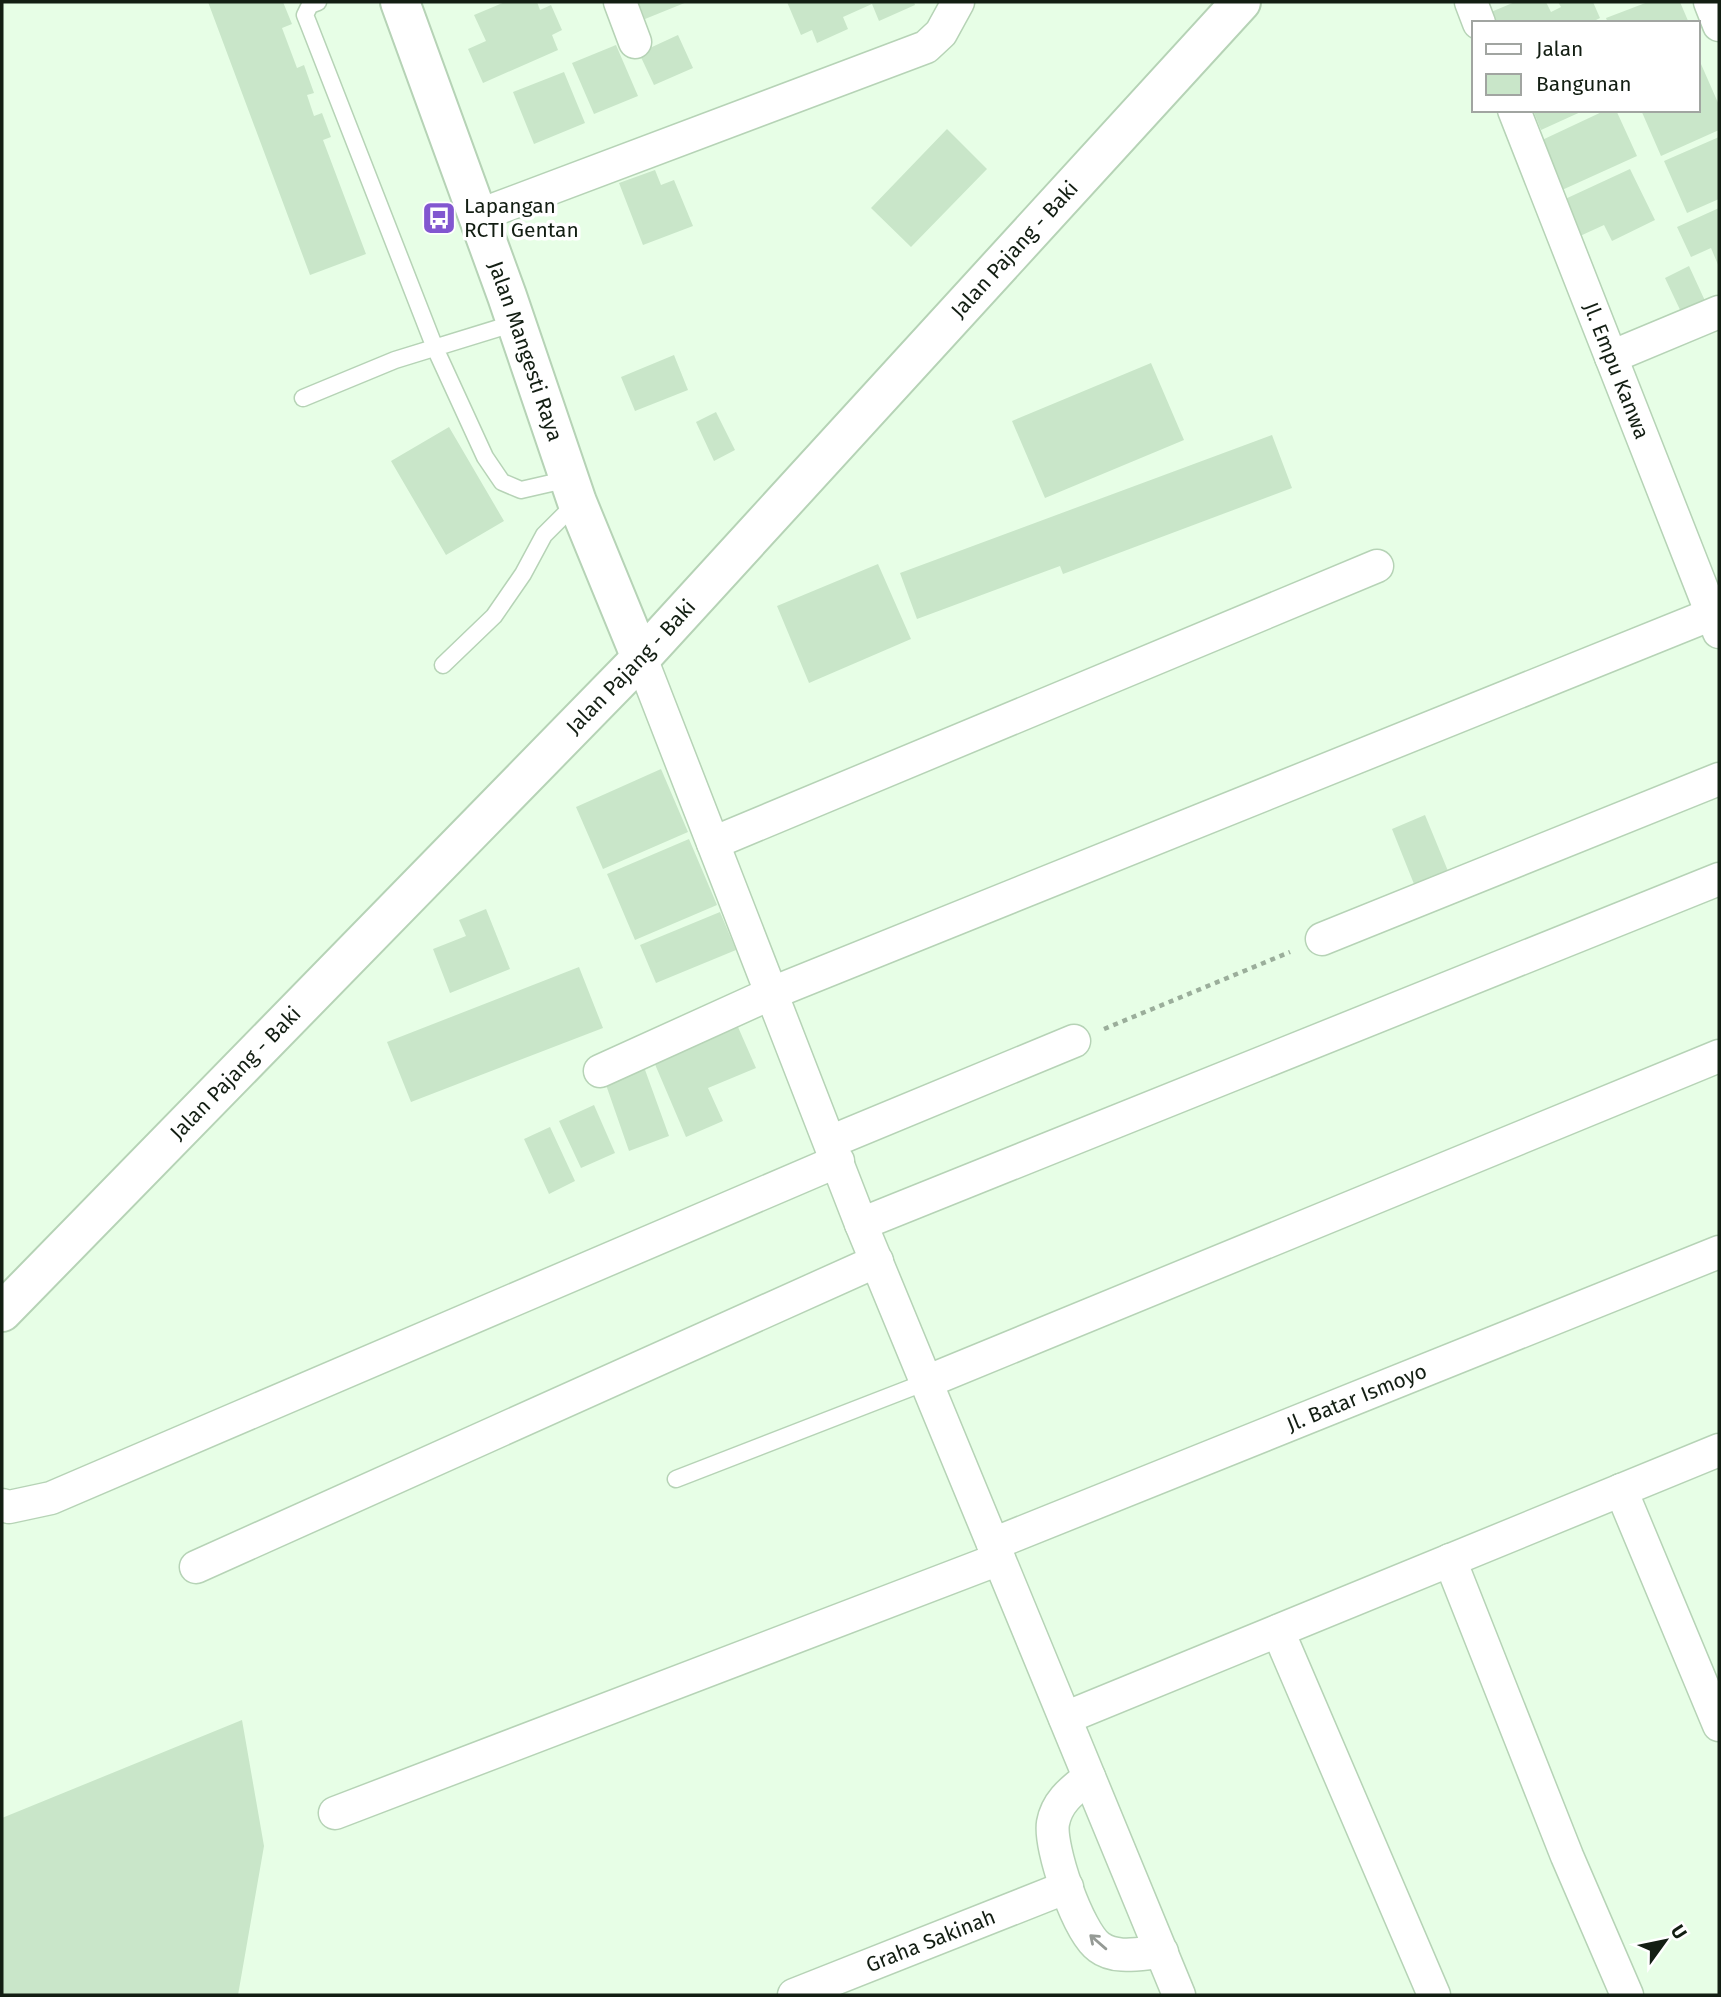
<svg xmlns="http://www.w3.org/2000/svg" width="1721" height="1997" viewBox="0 0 1721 1997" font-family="'Fira Sans',sans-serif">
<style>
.building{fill:#c9e6c9}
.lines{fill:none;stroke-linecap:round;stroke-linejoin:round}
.service-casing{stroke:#b6d3b6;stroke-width:19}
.minor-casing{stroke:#b6d3b6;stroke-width:35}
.tertiary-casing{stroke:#b6d3b6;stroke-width:42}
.secondary-casing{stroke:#b6d3b6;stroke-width:42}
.path{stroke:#9bae9b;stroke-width:4.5;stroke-dasharray:5 5;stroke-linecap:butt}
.service{stroke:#fff;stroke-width:16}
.minor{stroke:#fff;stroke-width:32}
.tertiary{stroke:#fff;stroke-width:38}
.secondary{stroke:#fff;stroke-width:38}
.oneway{stroke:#959a95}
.labels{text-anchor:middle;stroke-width:7;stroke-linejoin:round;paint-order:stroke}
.poi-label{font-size:21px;fill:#131e13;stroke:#fff;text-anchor:start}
.street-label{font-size:21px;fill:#131e13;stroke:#fff}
</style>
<rect width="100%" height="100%" fill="#e7fee6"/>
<path class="building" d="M208 2H283L292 24 282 28 297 68 304 65 314 93 307 95 314 116 322 113 331 137 323 140 366 254 310 275Z
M505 2H537L540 10 551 5 562 30 552 35 558 50 483 83 468 49 486 41 474 15Z
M638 2H687L645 19Z
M787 2H914L915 5 879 21 872 4 843 17 848 29 817 43 812 30 801 35Z
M1515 2H1546L1551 12 1561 7 1558 2H1593L1600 18 1590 23H1496L1491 12Z
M1648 2H1680L1689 23H1608L1606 18Z
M678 35 693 68 654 85 639 53Z
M616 45 638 96 594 114 572 63Z
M1701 64 1719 105V130L1661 156 1641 110H1698V65Z
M564 72 585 123 534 144 513 92Z
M1533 110H1585L1541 130Z
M1606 110H1616L1637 156 1562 190 1540 141Z
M947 129 987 169 911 247 871 208Z
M1719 137V199L1687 213 1664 161Z
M1630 169 1655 220 1612 241 1604 225 1580 236 1563 200Z
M655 170 661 185 674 180 693 226 643 245 619 183Z
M1719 208V267L1711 248 1691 257 1677 227Z
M1689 266 1706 303 1682 314 1665 278Z
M674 355 688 390 635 411 621 377Z
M1151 363 1184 440 1045 498 1012 421Z
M716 412 735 450 714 461 696 422Z
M449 427 504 521 446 555 391 461Z
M1272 435 1292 488 1063 574 1060 566 917 619 900 573Z
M878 564 911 639 809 683 777 606Z
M661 769 688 832 603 869 576 807Z
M1425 815 1448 871 1414 884 1392 829Z
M689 839 717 905 635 940 607 874Z
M486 909 510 969 450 993 433 949 466 936 459 920Z
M720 912 736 950 656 983 640 945Z
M579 967 603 1028 411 1102 387 1042Z
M738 1027 756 1068 708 1088 723 1121 686 1137 654 1062Z
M644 1067 669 1136 629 1151 605 1082Z
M594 1105 615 1153 581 1168 559 1121Z
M550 1127 575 1181 549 1194 524 1139Z
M242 1720 264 1846 238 1995H2V1818Z"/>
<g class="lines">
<g class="service-casing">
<path id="service" d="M318 2 310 5 305 15 309 25 435 348 485 457 502 482 521 490 569 479
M303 398 395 360 515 323
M443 665 494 616 523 574 544 535 576 503
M676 1479 926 1382"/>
</g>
<g class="minor-casing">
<g id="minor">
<path d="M620 2 635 42"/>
<path d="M1471 2 1479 23"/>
<path d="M1710 2 1719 25"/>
<path id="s1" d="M1514 110 1719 632"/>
<path d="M477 216 926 47 941 33 958 2"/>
<path d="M1611 357 1719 312"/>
<path d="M641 658 861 1224 1179 1995"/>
<path d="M713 843 1377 566"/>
<path d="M1322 939 1719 779"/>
<path d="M600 1071 772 993 1712 614"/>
<path d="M830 1142 1074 1041"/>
<path d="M861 1224 1719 879"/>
<path d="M926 1382 1719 1056"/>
<path d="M1621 1490 1719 1725"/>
<path d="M2 1505 9 1507 51 1498 838 1161"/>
<path id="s2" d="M993 1544 1719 1252"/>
<path d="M1450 1560 1567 1856 1627 1995"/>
<path d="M196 1567 877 1261"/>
<path d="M1278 1631 1434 1995"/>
<path d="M1065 1718 1719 1450"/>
<path d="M1089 1777C1073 1790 1057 1801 1053 1823 1049 1847 1078 1932 1099 1947 1116 1960 1142 1953 1162 1952"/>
<path d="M335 1813 999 1559"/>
<path id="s3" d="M794 1995 1067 1887"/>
</g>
</g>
<g class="tertiary-casing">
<g id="tertiary">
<path id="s4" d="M400 2 507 296 577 502 641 658"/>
</g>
</g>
<g class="secondary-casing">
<g id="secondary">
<path id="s5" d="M2 1312 641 658 1241 2"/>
</g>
</g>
<path class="path" d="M1104 1029 1290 952"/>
<use href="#service" class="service"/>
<use href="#minor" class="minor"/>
<use href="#tertiary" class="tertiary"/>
<use href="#secondary" class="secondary"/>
</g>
<defs><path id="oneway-shaft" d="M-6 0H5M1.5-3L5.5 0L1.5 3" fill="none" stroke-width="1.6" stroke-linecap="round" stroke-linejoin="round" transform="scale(1.75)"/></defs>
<use class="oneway" href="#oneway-shaft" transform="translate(1098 1942) rotate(-139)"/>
<defs>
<g id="bus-square" transform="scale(1.75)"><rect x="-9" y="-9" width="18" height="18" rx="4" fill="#8257d0" stroke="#fff"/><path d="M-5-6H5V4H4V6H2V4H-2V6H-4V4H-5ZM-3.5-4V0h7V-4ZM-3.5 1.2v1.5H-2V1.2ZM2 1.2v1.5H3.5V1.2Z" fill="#fff"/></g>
</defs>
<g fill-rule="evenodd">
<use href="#bus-square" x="439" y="218"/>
</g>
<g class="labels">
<g class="poi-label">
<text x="464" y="213">Lapangan<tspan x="464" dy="24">RCTI Gentan</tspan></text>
</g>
<g class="street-label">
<text dy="7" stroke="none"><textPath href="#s5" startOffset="1468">Jalan Pajang - Baki</textPath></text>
<text dy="7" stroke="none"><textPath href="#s4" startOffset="371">Jalan Mangesti Raya</textPath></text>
<text dy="7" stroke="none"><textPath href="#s1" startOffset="280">Jl. Empu Kanwa</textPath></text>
<text dy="7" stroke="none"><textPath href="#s5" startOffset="901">Jalan Pajang - Baki</textPath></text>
<text dy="7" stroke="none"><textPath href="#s5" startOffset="334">Jalan Pajang - Baki</textPath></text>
<text dy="7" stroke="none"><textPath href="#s2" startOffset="392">Jl. Batar Ismoyo</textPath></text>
<text dy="7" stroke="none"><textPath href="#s3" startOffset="147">Graha Sakinah</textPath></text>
</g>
</g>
<rect width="1721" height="1997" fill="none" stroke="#131e13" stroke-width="7"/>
<rect x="1472" y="21" width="228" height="91" fill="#ffffff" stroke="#a1a5a1" stroke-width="2"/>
<rect x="1486" y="44" width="35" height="10" fill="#ffffff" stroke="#a1a5a1" stroke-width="2"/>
<text x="1536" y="56" font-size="21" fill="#131e13">Jalan</text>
<rect x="1486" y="74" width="35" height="21" fill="#c9e6c9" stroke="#a1a5a1" stroke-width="2"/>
<text x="1536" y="91" font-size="21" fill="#131e13">Bangunan</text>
<g transform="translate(1665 1941) rotate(57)" stroke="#ffffff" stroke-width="5" paint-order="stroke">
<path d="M0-5L12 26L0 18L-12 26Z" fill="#131e13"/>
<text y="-10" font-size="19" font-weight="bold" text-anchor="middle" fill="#131e13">U</text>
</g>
</svg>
